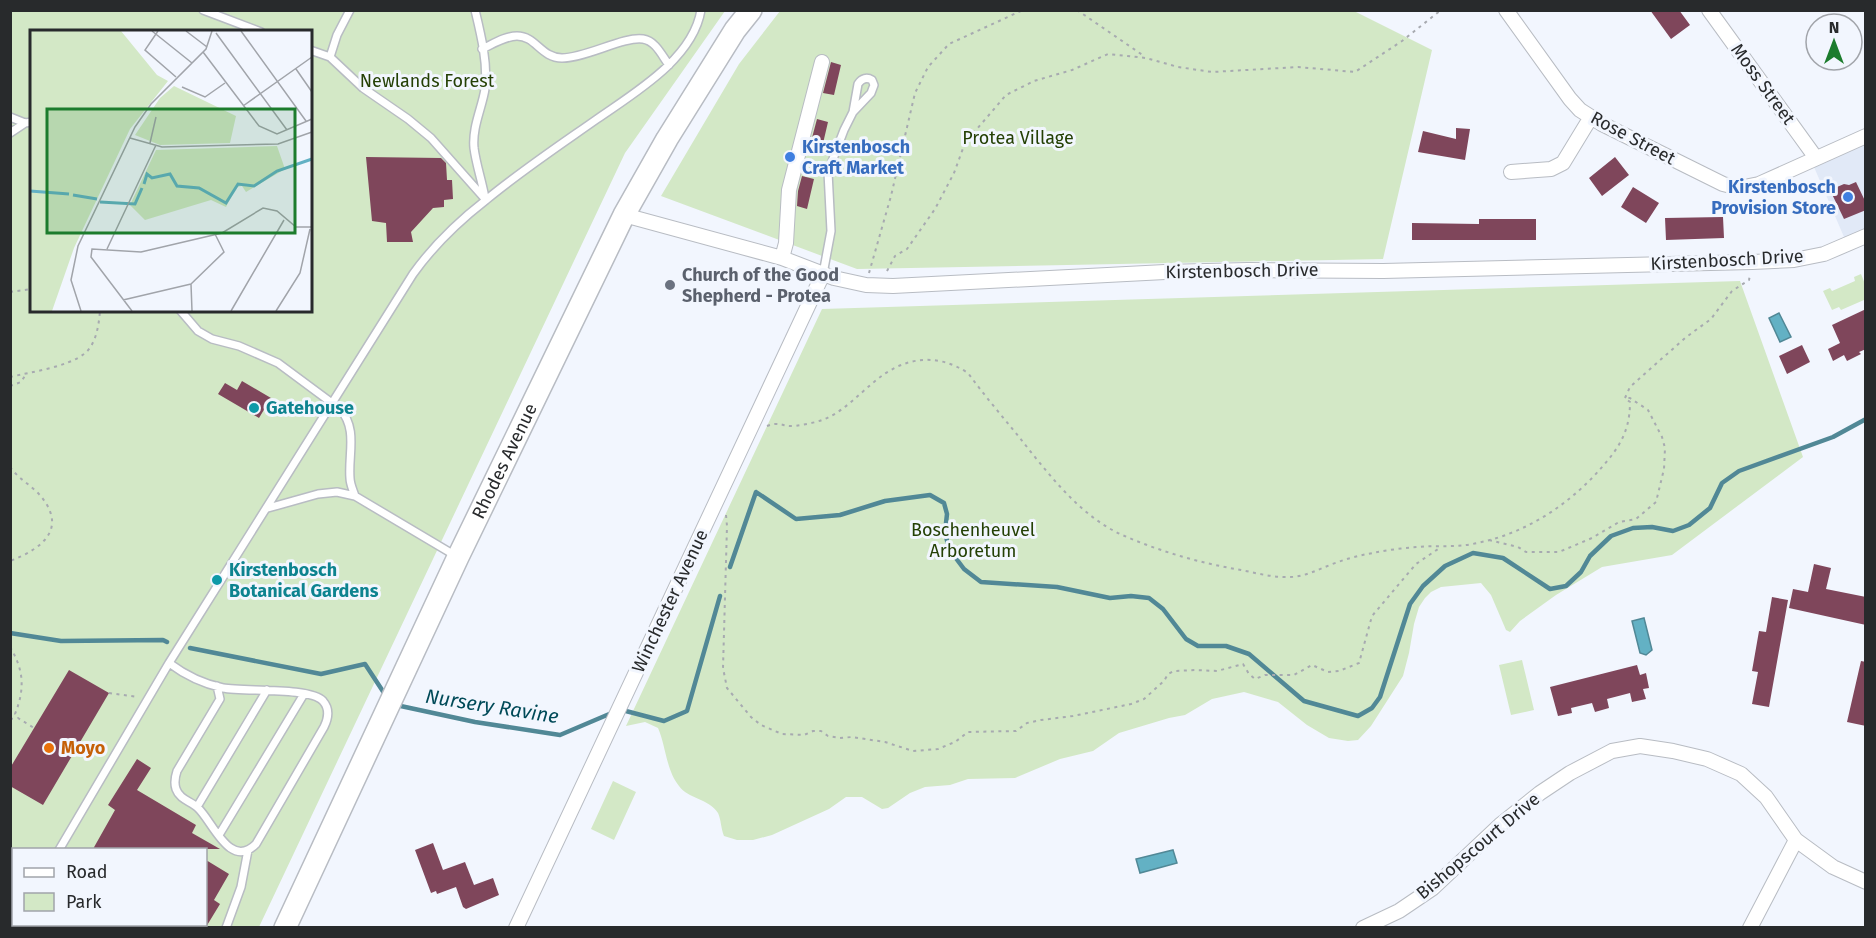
<svg xmlns="http://www.w3.org/2000/svg" width="1876" height="938" viewBox="0 0 1876 938" font-family="'Fira Sans',sans-serif">
<style>
.built{fill:#e1e9f7}
.green{fill:#d3e8c6;fill-rule:evenodd}
.water{fill:#63b1c4;stroke:#518896;stroke-width:1.5}
.lines{fill:none;stroke-linecap:round;stroke-linejoin:round}
.stream{stroke:#518896;stroke-width:4.5}
.building{fill:#7f465b}
.service-casing{stroke:#b8bcc3;stroke-width:10}
.minor-casing{stroke:#b8bcc3;stroke-width:16}
.primary-casing{stroke:#b8bcc3;stroke-width:24}
.path{stroke:#a7aab0;stroke-width:2;stroke-dasharray:3 4.5;stroke-linecap:butt}
.service{stroke:#fff;stroke-width:7}
.minor{stroke:#fff;stroke-width:14}
.primary{stroke:#fff;stroke-width:21}
.shop-dot{fill:#3f7fe0;stroke:#f2f6fe;stroke-width:2}
.worship-dot{fill:#6b7280;stroke:#f2f6fe;stroke-width:2}
.culture-dot{fill:#0f9aa8;stroke:#f2f6fe;stroke-width:2}
.food-dot{fill:#e8710a;stroke:#f2f6fe;stroke-width:2}
.labels{text-anchor:middle;stroke-width:6;stroke-linejoin:round;paint-order:stroke}
.park-label{font-size:18px;fill:#244005;stroke:#f2f6fe}
.street-label{font-size:18px;fill:#282a2c;stroke:#f2f6fe}
.shop-label{font-size:18px;font-weight:bold;fill:#366cbe;stroke:#f2f6fe;text-anchor:start}
.worship-label{font-size:18px;font-weight:bold;fill:#5b616d;stroke:#f2f6fe;text-anchor:start}
.culture-label{font-size:18px;font-weight:bold;fill:#0d838f;stroke:#f2f6fe;text-anchor:start}
.food-label{font-size:18px;font-weight:bold;fill:#c56008;stroke:#f2f6fe;text-anchor:start}
.water-label{font-size:20px;font-style:italic;fill:#004a58;stroke:#f2f6fe}
.inset-river{fill:none;stroke:#63b1c4;stroke-width:3}
.inset-road{fill:none;stroke:#a1a4aa;stroke-width:1.5}
.view{fill:#1c7c2d;fill-opacity:0.15;stroke:#1c7c2d;stroke-width:3}
.inset-edge{fill:none;stroke:#282a2c;stroke-width:3}
</style>
<rect width="100%" height="100%" fill="#f2f6fe"/>
<path class="built" d="M1865 136V236L1847 244 1811 160Z"/>
<path class="green" d="M10 11H725L625 153 259 927H11ZM32 32H310V310H32ZM14 850H206V924H14Z
M780 11H1354L1432 50 1383 259 857 269 661 196 739 64Z
M1861 274 1865 284 1864 300 1841 310 1839 307 1832 310 1823 291 1830 288 1832 291 1855 281 1854 277Z
M1740 281 1803 457 1672 555 1602 567 1556 595 1520 621 1510 632 1506 630 1491 595 1481 583 1441 587 1431 592 1425 598 1419 607 1414 624 1409 653 1403 676 1371 726 1358 740 1348 741 1329 738 1307 725 1278 702 1244 692 1212 699 1185 715 1169 718 1119 733 1093 751 1060 759 1015 778 968 779 950 785 925 787 910 793 888 808 882 809 862 797H846L829 809 772 835 753 840H737L724 836C721 829 721 819 718 813 708 798 688 799 679 786 666 770 666 746 658 728L645 722 626 726 822 309Z
M1522 660 1534 710 1511 715 1499 665Z
M613 781 636 792 614 840 591 829Z"/>
<path class="water" d="M1779 313 1791 337 1780 342 1769 318Z
M1644 618 1652 650 1646 655 1640 653 1632 621Z
M1173 850 1177 863 1140 873 1136 859Z"/>
<g class="lines">
<path class="stream" d="M730 567 756 492 796 519 840 515 885 501 930 495 944 503 947 514 945 532 949 549 964 569 981 582 1057 587 1110 598 1131 596 1149 598 1163 609 1186 639 1198 646H1226L1249 654 1304 701 1358 716 1372 708 1380 697 1410 604 1423 586 1445 566 1473 553 1503 558 1550 589 1566 586 1581 572 1590 556 1611 536 1633 528 1652 527 1673 531 1689 525 1710 508 1722 483 1739 471 1833 437 1866 419
M10 633 61 641 163 640 167 642
M190 648 321 674 365 664 386 696
M396 705 475 722 560 735 614 712
M622 710 664 721 687 711 720 596"/>
</g>
<path class="building" d="M1650 10H1679L1690 25 1671 39Z
M831 62 841 65 834 95 823 93Z
M817 119 828 122 821 152 809 149Z
M1456 128 1470 129 1465 160 1418 152 1423 131 1456 139Z
M366 157 441 158 446 163 447 180H452L453 199 444 200V207L433 208 411 232 413 242H387L386 223 372 221Z
M1615 157 1629 175 1602 196 1589 178Z
M802 176 814 179 807 209 797 206 798 191Z
M1856 182 1866 203V210L1844 219 1830 190 1844 184 1849 185Z
M1633 187 1659 203 1646 223 1621 207Z
M1723 217 1724 238 1666 240 1665 218Z
M1479 219H1536V240H1412V223L1479 224Z
M1866 309V349L1859 352 1861 354 1847 361 1844 355 1833 361 1828 349 1840 343 1832 325Z
M1802 345 1810 362 1787 374 1779 356Z
M242 381 271 398 259 418 218 394 225 383 237 390Z
M1814 564 1831 568 1826 589 1866 597V625L1789 608 1793 589 1808 592Z
M1772 597 1788 600 1769 707 1752 704 1758 672 1752 671 1759 631 1766 632Z
M1861 661 1866 662V726L1847 722Z
M1637 665 1640 675 1646 673 1649 688 1643 689 1646 699 1632 702 1630 693 1607 699 1609 708 1595 712 1592 703 1571 708 1572 713 1558 716 1550 687Z
M69 670 109 693 43 805 10 786V768Z
M137 759 151 768 137 790 196 825 192 833 220 849H93L115 810 108 805Z
M433 843 443 870 465 862 474 885 493 878 499 895 466 909 463 907 456 887 437 894 436 891 431 893 415 850Z
M206 860 229 874 214 900 220 904 206 927Z"/>
<g class="lines">
<g class="service-casing">
<path id="service" d="M203 10 261 32
M475 10C481 35 488 63 485 89 482 108 472 127 474 148 476 164 482 181 485 198
M482 49C493 44 505 36 517 36 536 36 541 58 562 58 586 58 624 36 643 39 656 41 662 56 669 65
M310 50 330 57 363 88 408 119 431 138 486 200
M330 57 337 35 350 10
M10 117 25 123 32 122
M10 133 25 123
M823 274 831 231 828 172 844 130 853 112 871 93 874 85 872 80C867 77 862 78 858 84L853 112
M180 310 198 331 212 339 239 346 278 363 340 409C358 429 348 454 350 478 350 484 353 490 355 496
M268 508 318 494 337 492 355 496 456 556
M169 663C185 675 204 684 223 688 244 692 310 687 323 701 330 709 328 719 324 727L256 844C230 870 213 822 198 808 191 801 180 800 176 789 174 783 175 777 177 771L220 699 217 686
M197 807 267 690
M219 835 304 694
M59 850 169 663 413 274C433 246 459 221 486 200 521 171 560 145 597 119 634 93 693 59 701 10
M12 928 14 924
M226 928 241 887 248 850"/>
</g>
<g class="minor-casing">
<path id="minor" d="M1506 10 1570 99 1580 110 1602 124 1723 184 1739 188 1759 184 1866 136
M1709 10 1816 158
M1511 172 1551 169 1563 163 1591 117
M624 215 782 258 834 278 866 285 893 286 1165 272 1248 270 1383 271 1752 262 1794 260 1824 254 1866 236
M782 258 786 243 789 190 822 62
M516 928 823 274
M1363 928 1399 911 1433 888 1500 825 1540 793 1570 773 1612 751 1640 746 1673 751 1707 759 1741 774 1766 797 1796 840 1833 867 1866 882
M1750 928 1796 840"/>
</g>
<g class="primary-casing">
<g id="primary">
<path id="s1" d="M285 928 458 557 624 215 667 139 735 30 751 10"/>
</g>
</g>
<path class="path" d="M1077 10 1144 56
M887 271 895 256 907 249 935 209 954 173 965 143 1006 95 1034 81 1072 70 1108 54 1146 58 1178 67 1212 72 1298 67 1355 72 1402 41 1441 10
M869 273 891 196 915 93 928 67 949 44 1023 10
M10 292 32 289
M10 377C31 372 67 367 84 354 96 345 99 325 100 310
M10 386 21 382 26 374
M1625 398 1630 387 1685 338 1711 319 1732 291 1749 280 1750 275
M767 426C780 421 783 427 794 426 803 425 814 423 822 420 842 413 858 395 874 382 903 357 936 352 968 373 984 395 1002 416 1019 437 1047 472 1078 514 1120 534 1158 551 1200 563 1241 570 1256 573 1270 577 1286 577 1305 578 1320 568 1338 562 1349 558 1361 555 1373 553 1387 550 1403 548 1418 547 1438 545 1457 548 1477 543 1522 534 1561 510 1593 477 1615 453 1630 436 1630 402L1625 398
M10 467C18 478 29 484 38 493 69 527 44 548 10 561
M726 515 727 526 723 668 727 688 751 717 761 725 782 734 804 735 813 731H821L828 736 840 738 852 737 885 742 913 751 938 749 955 742 968 732 1016 731 1027 723 1041 720 1073 716 1131 704 1144 699 1164 681 1168 674 1174 671 1196 670 1217 671 1243 664 1249 674 1255 679 1265 675H1294L1312 665 1328 672 1339 671 1359 663 1372 616 1416 564 1441 547
M1489 540 1518 547 1526 552H1559L1592 538 1619 522 1636 519 1656 502 1664 469 1665 448 1662 437 1648 410 1630 398H1625
M10 647C24 670 25 689 15 714L18 718
M109 693 138 697
M10 719 18 718 34 728
M10 888 14 889
M99 924 104 928
M132 928 134 924"/>
<use href="#service" class="service"/>
<use href="#minor" class="minor"/>
<use href="#primary" class="primary"/>
</g>
<g class="shop-dot">
<circle cx="790" cy="157" r="6"/>
<circle cx="1848" cy="197" r="6"/>
</g>
<circle class="worship-dot" cx="670" cy="285" r="6"/>
<g class="culture-dot">
<circle cx="254" cy="408" r="6"/>
<circle cx="217" cy="580" r="6"/>
</g>
<circle class="food-dot" cx="49" cy="748" r="6"/>
<g class="labels">
<g class="park-label">
<text x="427" y="87">Newlands Forest</text>
<text x="1018" y="144">Protea Village</text>
<text x="973" y="536">Boschenheuvel<tspan x="973" dy="21">Arboretum</tspan></text>
</g>
<g class="street-label">
<text transform="translate(1763 84) rotate(54)" y="6">Moss Street</text>
<text transform="translate(1633 138) rotate(28)" y="6">Rose Street</text>
<text transform="translate(1727 260) rotate(-3)" y="6">Kirstenbosch Drive</text>
<text transform="translate(1242 271) rotate(-1)" y="6">Kirstenbosch Drive</text>
<text dy="6" stroke="none"><textPath href="#s1" startOffset="516">Rhodes Avenue</textPath></text>
<text transform="translate(670 601) rotate(-65)" y="6">Winchester Avenue</text>
<text transform="translate(1478 846) rotate(-40)" y="6">Bishopscourt Drive</text>
</g>
<g class="shop-label">
<text x="802" y="153">Kirstenbosch<tspan x="802" dy="21">Craft Market</tspan></text>
<text x="1836" y="193" text-anchor="end">Kirstenbosch<tspan x="1836" dy="21">Provision Store</tspan></text>
</g>
<g class="worship-label">
<text x="682" y="281">Church of the Good<tspan x="682" dy="21">Shepherd - Protea</tspan></text>
</g>
<g class="culture-label">
<text x="266" y="414">Gatehouse</text>
<text x="229" y="576">Kirstenbosch<tspan x="229" dy="21">Botanical Gardens</tspan></text>
</g>
<g class="food-label">
<text x="61" y="754">Moyo</text>
</g>
<g class="water-label">
<text transform="translate(492 706) rotate(9)" y="7">Nursery Ravine</text>
</g>
</g>
<g transform="translate(30 30)">
<rect width="282" height="282" fill="#f2f6fe"/>
<path d="M0 1H91L127 45 138 51 100 99 44 218 22 281H0ZM144 56 206 86 200 113 130 115 105 105 130 68ZM247 116 255 139 216 162 212 156 206 157 196 177 181 170 115 190 100 175 126 120Z" fill="#d3e8c6"/>
<path class="inset-river" d="M114 154 117 144 122 148 140 144 147 156 169 158 196 173 208 154 224 156 247 141 282 129M0 161 39 164M43 165 67 169M70 172 105 174 112 158"/>
<path class="inset-road" d="M122 1 162 33M128 1 115 20 146 47M156 1 177 17M211 1 276 91M186 3 257 100M173 22 229 96 247 104 282 89M266 39 282 62M152 57 175 67 195 53M213 76 282 27M100 108 132 117 248 114 282 102M120 113 126 87M77 219 126 115M93 270 161 254M51 281 41 250 48 216 105 97 121 74 176 19 182 1M102 281 61 227 62 219 111 222 192 203 233 178 247 181 266 197H282M162 281 161 254 194 222 185 204M201 281 254 190M246 281 270 243 280 199"/>
<path class="view" d="M17 79H265V203H17Z"/>
<rect width="282" height="282" class="inset-edge"/>
</g>
<rect width="1876" height="938" fill="none" stroke="#282a2c" stroke-width="24"/>
<rect x="12" y="848" width="195" height="78" fill="#f2f6fe" stroke="#a1a4aa" stroke-width="1.5"/>
<rect x="24" y="868" width="30" height="9" fill="#ffffff" stroke="#a1a4aa" stroke-width="1.5"/>
<text x="66" y="878" font-size="18" fill="#282a2c">Road</text>
<rect x="24" y="893" width="30" height="18" fill="#d3e8c6" stroke="#a1a4aa" stroke-width="1.5"/>
<text x="66" y="908" font-size="18" fill="#282a2c">Park</text>
<g transform="translate(1834 42)"><circle r="28" fill="#f2f6fe" stroke="#a1a4aa" stroke-width="1.5"/>
<path d="M0-4.5L10 22L0 15L-10 22Z" fill="#1c7c2d"/>
<text y="-9" font-size="16" font-weight="bold" text-anchor="middle" fill="#282a2c">N</text>
</g>
</svg>
